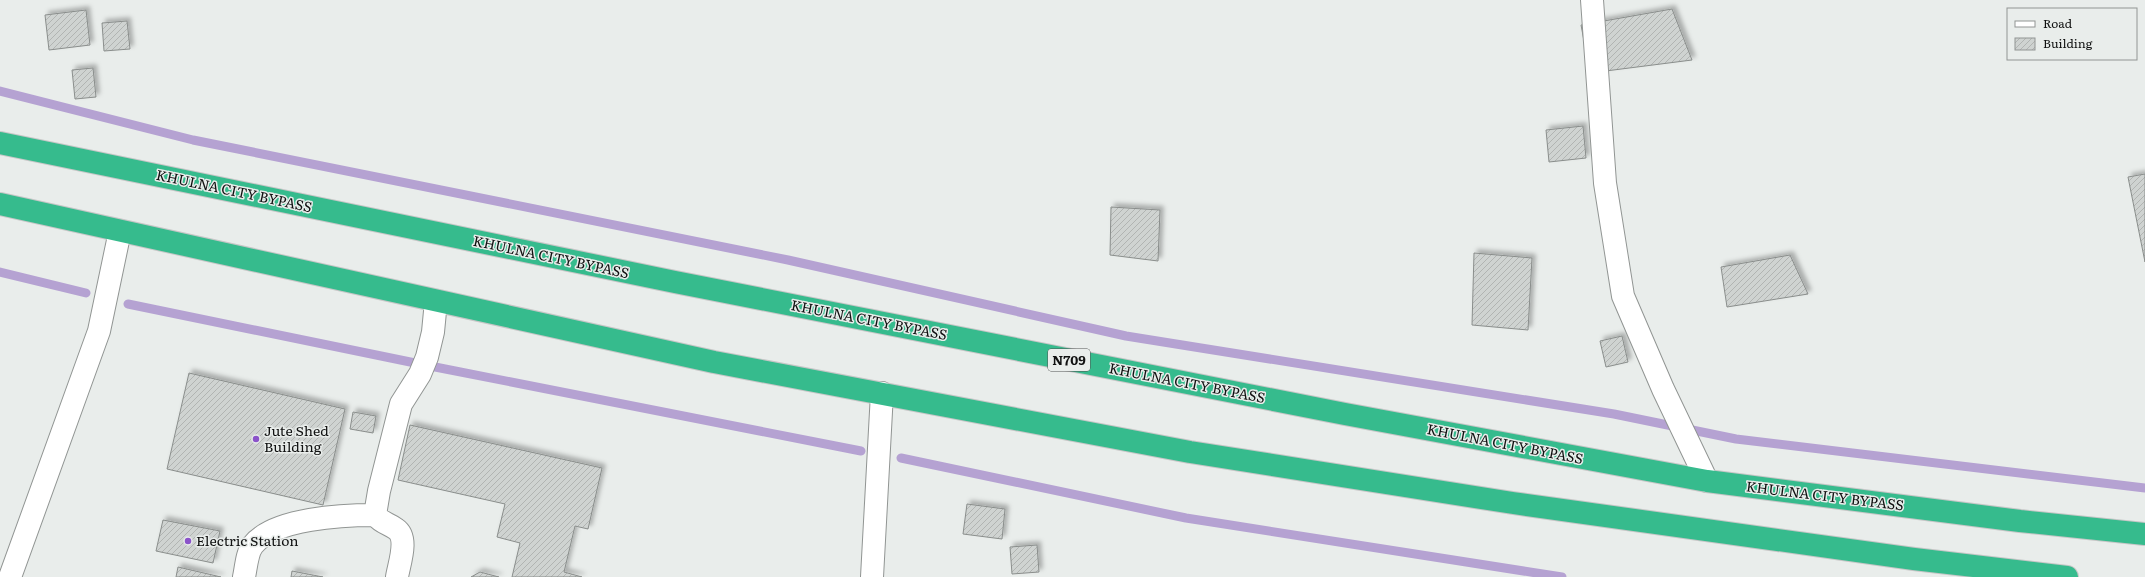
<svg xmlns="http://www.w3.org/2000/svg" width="2145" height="577" viewBox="0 0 2145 577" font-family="Literata,serif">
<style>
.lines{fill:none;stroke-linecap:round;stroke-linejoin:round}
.stream{stroke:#b5a2d2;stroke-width:9}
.building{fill:url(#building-hatch);stroke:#8a8e8c;filter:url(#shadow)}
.minor-casing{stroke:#919593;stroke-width:24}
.highway-casing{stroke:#c6c6c6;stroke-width:24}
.minor{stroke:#fff;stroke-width:22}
.highway{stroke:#36bb8d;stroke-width:22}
.poi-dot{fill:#8b53ca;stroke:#e9edeb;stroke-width:1.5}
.labels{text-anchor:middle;stroke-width:3;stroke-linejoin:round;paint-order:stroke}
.shield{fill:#e9edeb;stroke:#515352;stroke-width:1}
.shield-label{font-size:13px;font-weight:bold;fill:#101111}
.street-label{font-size:14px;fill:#101111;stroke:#e9edeb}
.poi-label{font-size:14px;fill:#101111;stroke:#e9edeb;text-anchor:start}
</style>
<defs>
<pattern id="building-hatch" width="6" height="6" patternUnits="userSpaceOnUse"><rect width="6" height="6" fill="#cfd3d1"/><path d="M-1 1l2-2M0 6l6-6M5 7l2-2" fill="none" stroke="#b1b4b2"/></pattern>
<filter id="shadow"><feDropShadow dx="3.5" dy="-3.5" stdDeviation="2" flood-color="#0004"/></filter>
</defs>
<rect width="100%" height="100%" fill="#e9edeb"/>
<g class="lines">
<path class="stream" d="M0 91 193 140 788 260 1126 336 1614 414 1736 439 2145 488
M0 272 86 293
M128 304 420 364
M425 365 861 451
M901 458 1186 518 1562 577"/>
</g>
<path class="building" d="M1672 9 1692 60 1590 73 1581 25Z
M86 10 90 45 49 50 45 15Z
M127 21 130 49 104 51 102 23Z
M93 68 96 97 75 99 72 70Z
M1583 126 1586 158 1549 162 1546 130Z
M2145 174V262L2128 177Z
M1111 207 1160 210 1158 261 1110 255Z
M1474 253 1532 258 1528 330 1472 325Z
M1790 255 1808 294 1727 307 1721 267Z
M1622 336 1628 362 1606 367 1600 341Z
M189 373 345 409 323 505 167 469Z
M353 412 376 416 373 433 350 429Z
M410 425 602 468 588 529 575 526 564 572 582 577H512L520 543 497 537 505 504 398 480Z
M967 504 1005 509 1002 539 963 534Z
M163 520 220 531 213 563 156 551Z
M1037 545 1039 572 1012 574 1010 547Z
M178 567 221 577H176Z
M292 571 323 577H291Z
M480 572 499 577H471Z"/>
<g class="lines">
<g class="minor-casing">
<path id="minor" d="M1592 0 1605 183 1623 296 1663 389 1707 481
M10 577 99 331 120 231
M244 577C246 568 247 552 253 545 274 518 344 515 375 515
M397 577C399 564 409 538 396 529 388 523 383 524 375 515L379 491 401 404 420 374 427 357 433 332 436 301
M872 577 882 393"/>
</g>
<g class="highway-casing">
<path id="highway" d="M0 143 675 282 1345 414 1707 481 2020 521 2145 534
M0 204 714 362 1190 452 1513 503 1914 559 2067 577"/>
</g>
<use href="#minor" class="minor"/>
<use href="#highway" class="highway"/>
</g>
<g class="poi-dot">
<circle cx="256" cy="439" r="4"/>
<circle cx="188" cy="541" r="4"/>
</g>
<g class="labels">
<rect class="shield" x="1048" y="349" width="42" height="22" rx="3"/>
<g class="shield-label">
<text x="1069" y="365">N709</text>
</g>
<g class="street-label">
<text transform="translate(234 191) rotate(12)" y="5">KHULNA CITY BYPASS</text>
<text transform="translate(551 257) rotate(12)" y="5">KHULNA CITY BYPASS</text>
<text transform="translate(869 320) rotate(11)" y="5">KHULNA CITY BYPASS</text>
<text transform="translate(1187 383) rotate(11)" y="5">KHULNA CITY BYPASS</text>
<text transform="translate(1505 444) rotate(11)" y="5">KHULNA CITY BYPASS</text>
<text transform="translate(1825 496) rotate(7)" y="5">KHULNA CITY BYPASS</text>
</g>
<g class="poi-label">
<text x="264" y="436">Jute Shed<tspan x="264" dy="16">Building</tspan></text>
<text x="196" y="546">Electric Station</text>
</g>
</g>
<rect x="2007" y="8" width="130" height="52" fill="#e9edeb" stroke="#929594"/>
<rect x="2015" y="21" width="20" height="6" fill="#ffffff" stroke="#929594"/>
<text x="2043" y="28" font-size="12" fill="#101111">Road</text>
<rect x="2015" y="38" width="20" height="12" fill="url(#building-hatch)" stroke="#929594"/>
<text x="2043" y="48" font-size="12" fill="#101111">Building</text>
</svg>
